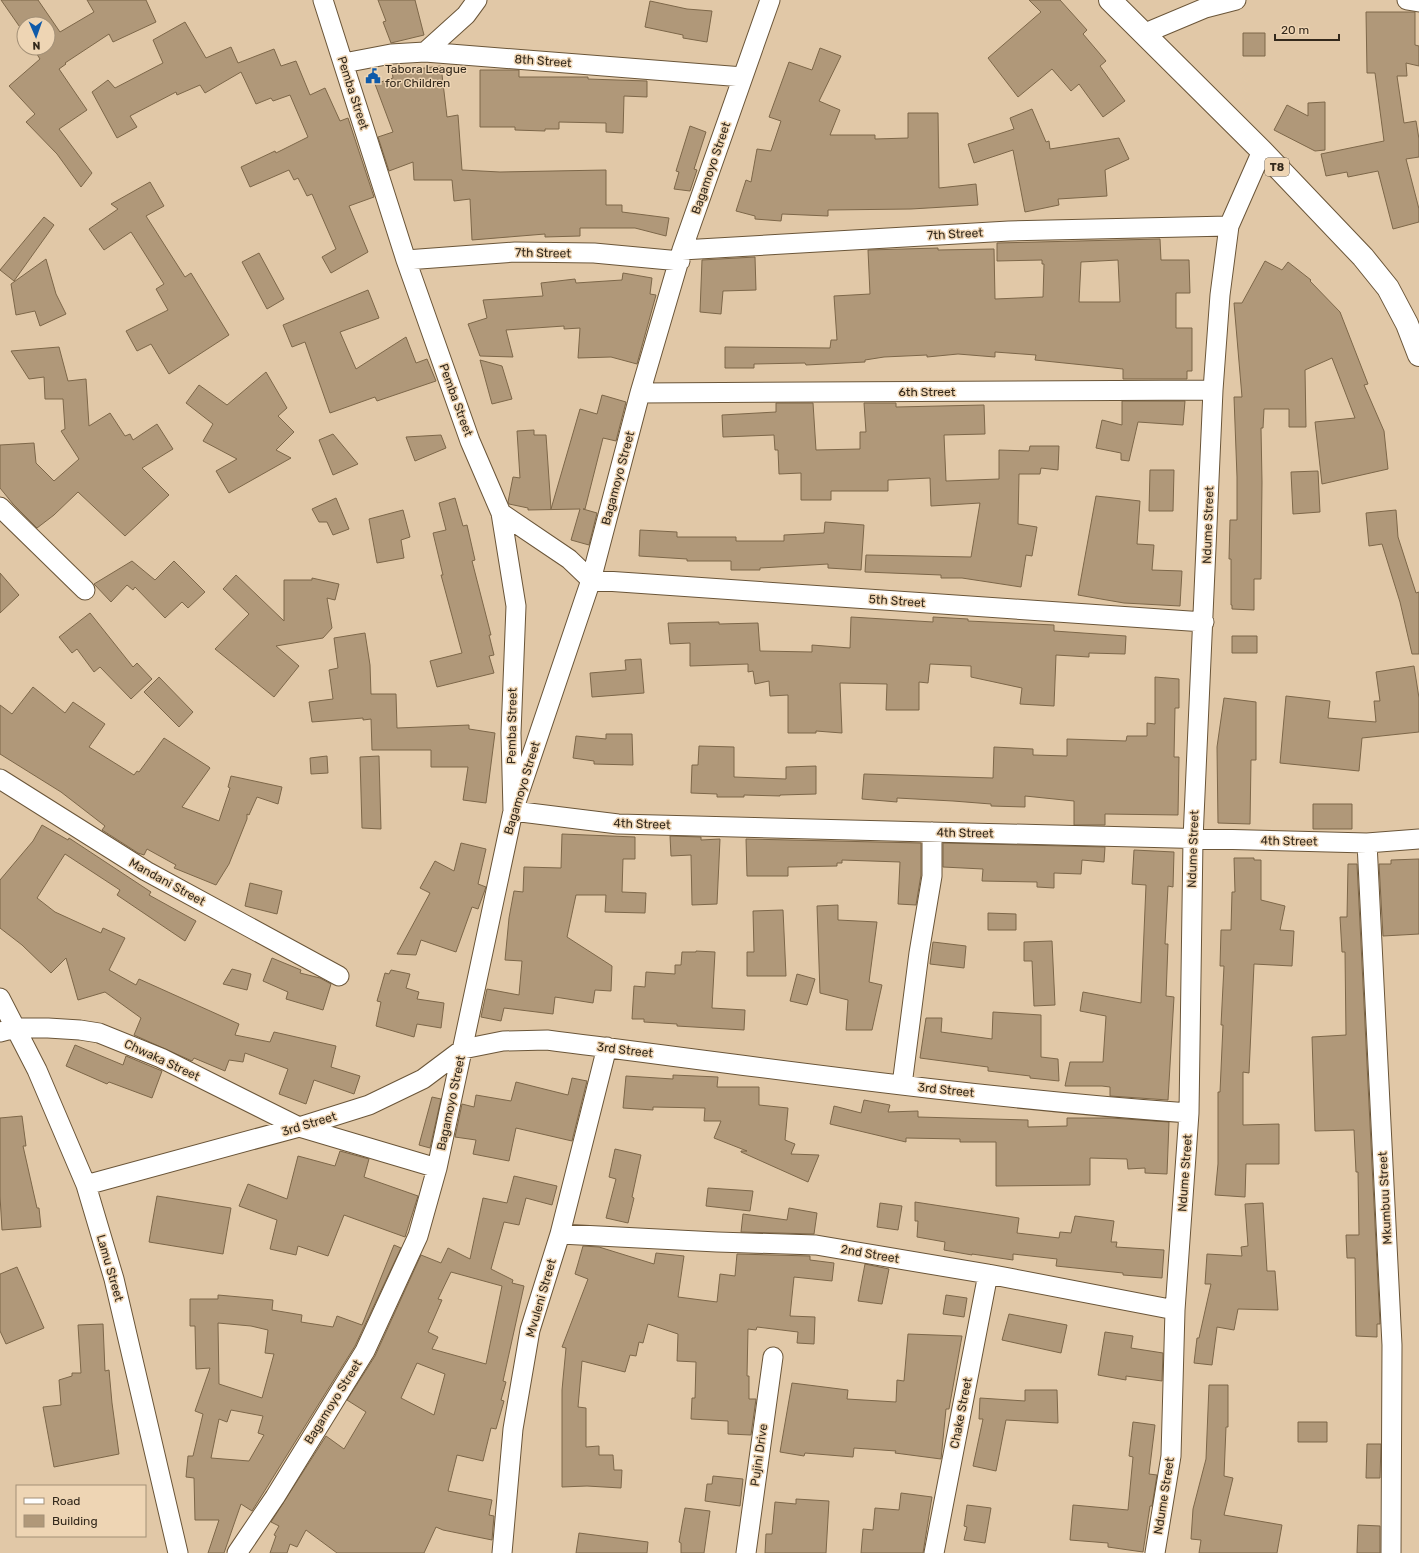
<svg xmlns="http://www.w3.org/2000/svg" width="1419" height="1553" viewBox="0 0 1419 1553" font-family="Rubik,sans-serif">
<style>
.building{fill:#b09879;stroke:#7d6749;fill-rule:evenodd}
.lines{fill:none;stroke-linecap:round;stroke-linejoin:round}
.minor-casing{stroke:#6a5538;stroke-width:21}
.trunk-casing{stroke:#6a5538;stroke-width:24}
.minor{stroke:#fff;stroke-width:19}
.trunk{stroke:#fff;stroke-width:22}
.labels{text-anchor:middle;stroke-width:3;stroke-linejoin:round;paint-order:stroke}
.shield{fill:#eed5b4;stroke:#6b5d4a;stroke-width:1}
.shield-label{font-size:11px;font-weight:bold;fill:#33291c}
.street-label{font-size:12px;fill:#33291c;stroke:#eed5b4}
.poi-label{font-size:12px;fill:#33291c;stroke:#eed5b4;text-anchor:start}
</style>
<rect width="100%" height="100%" fill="#e1c8a7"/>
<path class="building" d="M1 0H38L60 32 94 12 87 0H146L156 22 113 42 109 34 65 63 66 64 59 69 87 110 59 129 92 173 81 187 57 154 26 122 35 114 9 86 40 59 33 48H48V24H24V33Z
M378 0H415L424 35 391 43 383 22 386 21Z
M1029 0H1060L1087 30 1083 34 1106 61 1100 66 1125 101 1103 117 1079 84 1071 91 1052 69 1018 97 988 58 1041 12Z
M650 1 687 9 712 11 707 42 683 38V35L645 27Z
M1366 12H1415V45L1419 46V66L1406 63 1407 76H1397L1404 123 1416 121 1419 139V157L1406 159 1419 209V222L1393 229 1378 171 1348 177 1347 172 1326 176 1321 154 1384 141 1375 73H1367Z
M185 22 206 58 231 47 238 63 274 49 281 66 296 61 310 95 325 88 340 121 348 118 374 197 349 206 368 252 331 273 322 257 336 249 312 194 307 196 298 178 294 180 289 170 250 187 241 167 275 151 276 153 308 137 290 95 273 101 271 98 256 104 241 72 205 93 200 85 177 95 176 92 130 116 137 127 117 138 92 92 108 80 115 88 163 63 153 40Z
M1243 33H1265V56H1243Z
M820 48 841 56 819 101 840 110 830 135H875V139L908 138V113H938L939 188 976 184 978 205 911 209 828 210V216L782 214 781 221 755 219V216L736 211 746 180 751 182 757 149 771 151 781 121 769 117 789 62 812 70Z
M441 66 447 117 458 115 462 170 500 172 606 170V205H622V212L669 218 666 236 635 228H580V236L545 237V234L472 240 470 199 454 201 452 180H414L413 162 389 171 378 137 393 132 375 84 393 78 392 72Z
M480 70H519V77H588V79L647 81V97L624 96 623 133 606 132V123L559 122V129H545V131L515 130V127H480Z
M1325 102V150L1315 151 1274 130 1287 105 1308 116V103Z
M1032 109 1046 142 1049 141 1050 149 1119 138 1129 159 1105 170 1107 196 1058 199 1059 205 1025 212 1013 150 974 163 968 144 1014 129 1010 118Z
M690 126 706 132 694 169 697 170 690 191 674 189 679 172 676 171Z
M150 182 164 206 146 216 185 277 191 273 229 335 169 374 151 344 137 351 126 331 168 310 156 289 164 284 131 232 104 250 89 229 118 209 111 204Z
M44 217 54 225 14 281 0 270Z
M1160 239 1161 260H1189L1190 293H1176V328H1192V371H1187V379H1123V369L1035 360 1036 355 995 352V357L958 354 927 357V355L884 357 865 360V362L806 365 805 363 754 364V368H725V347L830 348 831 340H837L834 296 870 294 868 250 938 248V250L994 249 995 299 1043 297 1044 264H1042V260L997 261V243ZM1118 260 1120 302H1079L1081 262Z
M259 253 284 299 267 309 242 262Z
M755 257 756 290 723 291 721 314 700 312 702 260Z
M46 259 56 294 66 314 40 326 35 311 16 315 11 284Z
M1265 261 1282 270 1288 262 1311 280 1310 281 1340 312 1368 384 1364 385 1384 431 1388 469 1322 484 1315 422 1355 418 1332 358 1305 370 1306 427H1289V409H1264L1263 428H1261L1262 482 1261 579H1254V610L1232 609V605H1231V559H1229L1230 520H1237V477L1234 397H1242L1234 303H1242Z
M623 273 652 278 650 294 656 295 637 364 611 357 578 358 580 328 564 329V326L506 330 513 357 480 356 468 324 487 318 483 300 543 296 541 283 575 279 576 283 622 280Z
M368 290 379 318 340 332 356 369 406 337 416 363 427 359 436 381 377 401 375 397 330 413 305 342 292 347 283 325Z
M59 347 68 381 86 379 89 426 110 413 125 436 130 434 133 440 157 424 173 449 142 468 169 495 125 536 78 492 54 515 37 528 13 504 0 488V445L34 443 36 463 54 481 79 459 61 431 65 429 63 399H45L44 377 29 379 11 351Z
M480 360 502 366 512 399 492 404Z
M266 372 287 408 278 416 294 432 276 450 291 458 229 493 216 471 237 459 203 441 213 424 186 403 199 385 227 405Z
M602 395 626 402 616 441 603 438 585 509H583L597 513 589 545 571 540 580 509 528 510V508L509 504 508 502 513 477 520 478 517 431 534 430V435H546L551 509 580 409 597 414Z
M1122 401H1185L1183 425 1138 422 1129 461 1121 460V453L1096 448 1102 420 1122 425Z
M776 403H813L816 450 860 449V432H866L864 403H896V407L984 405 985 434 944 435 946 481 999 479V450L1029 451 1030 446H1059L1058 470 1041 468 1040 474H1019L1018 524 1037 527 1032 556 1026 555 1021 587 962 578H941V575L865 572 866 555 971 557 980 503 931 506 930 478 888 480V491H831V500H801V473L779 474 778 450H775L774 435 723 437 722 415 776 412Z
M333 434 358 464 333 475 319 440Z
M441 435 446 448 415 461 406 437Z
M1150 470H1174L1173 511H1149Z
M1318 471 1320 512 1293 514 1291 472Z
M1096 496 1140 501 1137 544 1154 545 1152 570 1182 571 1180 606 1124 603 1078 595Z
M336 498 349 529 333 535 327 522H319L312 509Z
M455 498 463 526 467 525 475 560 472 561 491 635H489L494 655 489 656 494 673 437 687 430 661 462 653 441 575H443L433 533 446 530 439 503Z
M403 510 410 537 401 540 404 558 377 563 369 519Z
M1396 510 1398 537 1416 593 1419 592V654H1412L1400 602 1382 544 1369 546 1366 513Z
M825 522 864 525 861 570 828 568V564L760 568V570H731V561H687V559L639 556 640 530 677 532V537H736V541H784V535L824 533Z
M132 561 155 580 174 561 205 592 188 608 182 602 165 618 135 587 133 590 127 585 111 602 94 584Z
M0 573 19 595 0 613Z
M236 575 284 621V580H312V578L339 584 335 600 327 598 332 628 323 638 276 646 299 666 274 697 215 649 249 614 223 589Z
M90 613 133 667 137 663 152 679 131 699 100 667 94 672 77 649 72 653 59 637Z
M851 617 933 622V617L968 619V621L1054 625V631L1126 636 1125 654 1089 653V657L1056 655 1054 706 1020 704 1022 688 971 677V666L930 664 928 683 919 682V710H886L887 684 840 683 842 733 816 731V733H788V695L770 696 769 681 755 684 753 671 748 672V664L690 666V643L670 644 668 623 719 622V624L758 623 760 651 812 652V645L850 648Z
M365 633 370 665 371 694H396L397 728 469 725V729L495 733 486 803 463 800 468 767H431V750H372L371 719 363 720V718L312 722 309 702 333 699 329 670 338 668 334 638Z
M1232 636H1257V653H1232Z
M641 659 644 693 592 697 590 673 626 670 625 660Z
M1414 666 1419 698V732L1362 738 1359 771 1280 763 1286 696 1330 701 1328 718 1376 722 1374 701H1380L1376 672Z
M159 677 193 712 179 727 144 692Z
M1155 677 1179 679V708H1175L1174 757H1179L1178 815 1105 814V825H1074V801L1025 796V807L991 806V804L953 801 897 798V802L862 799 864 774 993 778 994 747 1033 749V755L1067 756V739L1126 741 1127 736H1147V723L1155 724Z
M33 687 65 713 73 702 105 724 89 747 134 775 137 771 139 772 164 738 209 767 210 768 182 807 219 821 230 788 228 787 231 776 282 787 278 804 257 797 249 815 247 814V819L229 864 216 885 174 868 176 865 147 849 144 855 138 853 102 830 105 826 61 792 0 754V705L12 714Z
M1224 698 1256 702V760H1251L1250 824 1218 823 1217 747Z
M606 734H632L633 765 594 764V761L573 758 576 736 606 739Z
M699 746 734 747V777L786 779V767L816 766V794L780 795V796L744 795V797H717V794L691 793 692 765H698Z
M327 756 328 773 311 774 310 758Z
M379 756 381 829 362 828 360 757Z
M1313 804H1352V829H1313Z
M42 825 68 840 69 838 151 892 149 895 196 921 185 941 117 895 120 890 65 854 37 898 55 912 101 933 103 928 125 938 109 970 136 985 139 979 239 1024 235 1035 270 1042 274 1032 336 1046 331 1067 360 1076 354 1094 314 1080 306 1104 279 1094 288 1069 245 1053 243 1062 229 1060 225 1071 194 1058 192 1061 134 1035 141 1018 105 992 78 1000 66 958 51 973 22 945 0 928V880L33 841Z
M562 834 635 837V859H623L622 892 646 893 645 913 605 912 606 895H576L567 937 612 966 611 991 595 990 593 1003 555 997 553 1014 504 1008 501 1021 481 1017 487 989 519 995 522 961 505 960 509 918 514 891 523 892 524 867 561 868Z
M670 836 701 837V840L720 839 717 904 692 905 691 855 671 856Z
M746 839 921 843V875L916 905 898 904 900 862 842 860V863H837V866L788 867V876H747Z
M461 843 486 849 478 884 486 887 478 909 472 907 456 952 421 940 416 955 397 954 430 893 420 888 435 861 454 871Z
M943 843 1105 847 1104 862 1082 860 1081 874 1054 873V888L1037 887V882L982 881 983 869 943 867Z
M1134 850 1174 852 1173 887 1168 886 1165 944H1168L1166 996 1174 997 1168 1100 1110 1096V1087L1102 1086H1065L1070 1062H1103L1106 1016 1080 1011 1083 992 1141 1003 1146 885 1132 884Z
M1234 858H1254V860H1261V900L1285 906 1280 930 1294 931 1292 966 1254 964 1249 1073 1243 1072V1125L1279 1124V1164H1246L1245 1197 1215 1195 1218 1164V1092H1220L1223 1025H1221L1224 966H1220L1221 930H1231L1232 892H1235Z
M1419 859V934L1383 936 1379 864H1391V860Z
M1348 864H1357L1380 1324H1377V1337L1356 1336 1355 1258H1347L1346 1235H1359L1358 1172H1356L1354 1130 1315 1131 1312 1037 1346 1035 1345 952H1342L1340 917H1347Z
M250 883 282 891 277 914 245 906Z
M838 905V920L877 922 869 982 882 985 872 1030H846L848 1000 820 993 817 906Z
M783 910 786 976H747V952H754L753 911Z
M988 913 1016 914V930H988Z
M1052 941 1055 1005 1034 1006 1032 961H1024V942Z
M933 942 966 946 964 968 930 964Z
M696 951 715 952 712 1008 745 1010 744 1030 677 1026V1024L644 1022V1019H632L634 986 645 987 646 972 675 974V965H681L682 952H696Z
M272 958 301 970 300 973 320 978 331 984 323 1010 286 999 288 992 263 981Z
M232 969 251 974 247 990 223 984Z
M391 970 410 974 406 988 419 992 417 999 444 1003 441 1028 417 1024 414 1037 376 1026 381 1002 377 1001 385 973 389 974Z
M797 974 815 979 807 1005 790 1001Z
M993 1012 1041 1015V1057L1058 1059 1059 1081 1030 1078V1076L988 1071V1067L920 1058 926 1018H942L941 1032 992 1039Z
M75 1045 123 1065 126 1056 162 1071 152 1098 109 1082 107 1084 66 1066Z
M673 1075 718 1077 717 1087H759V1105L788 1108 785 1140 795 1144 791 1154 819 1155 808 1182 741 1152V1151H747L714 1138 721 1121H704L705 1108 653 1107V1110L623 1108 626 1076 673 1079Z
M572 1078 587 1081 572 1141 516 1128 509 1161 473 1154 476 1140 455 1137 462 1104 474 1107 476 1095 511 1101 516 1082 568 1095Z
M432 1097 441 1099 430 1148 419 1145Z
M864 1100 890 1105 888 1112 918 1111V1117L1028 1120V1127L1067 1126V1118H1111L1169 1122 1167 1174 1145 1173V1168L1128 1169 1127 1159 1090 1158V1185L996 1186V1142H960V1139L906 1138V1142L830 1124 834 1106 861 1113Z
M22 1116 26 1146H23L37 1208H39L41 1227 2 1230 0 1196V1118Z
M615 1149 641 1155 632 1197 634 1198 628 1223 606 1218 616 1179 609 1177Z
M340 1151 369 1159 364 1177 418 1196 405 1237 344 1215 328 1256 298 1246 296 1255 270 1249 277 1220 239 1206 248 1184 287 1199 298 1156 335 1166Z
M514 1176 557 1186 552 1205 526 1198 519 1225 504 1222 491 1269 513 1280 512 1283 524 1286 503 1381 506 1382 501 1400 504 1401 496 1429 491 1428 483 1461 457 1455 448 1491 492 1500 489 1515 494 1516 492 1540 443 1530 436 1527 424 1553H337L306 1530 297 1547 290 1544 287 1553H270L276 1536 274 1535 279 1526 271 1522 326 1436 344 1449 366 1412 347 1400 375 1356 421 1255 441 1263 448 1248 470 1259 483 1198 507 1203ZM451 1272 502 1286 486 1364 432 1349 438 1337 428 1332 442 1300 438 1299ZM417 1363 445 1374 434 1415 401 1398Z
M708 1188 753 1191 750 1211 706 1206Z
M157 1196 231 1208 223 1254 149 1242Z
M915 1202 1019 1218 1017 1233 1059 1238 1060 1232 1071 1233 1075 1216 1114 1221 1111 1242H1117L1116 1247 1164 1250 1162 1278 1123 1275V1273L1056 1266 1057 1259 1013 1254V1260L972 1254V1255L944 1250 945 1242 917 1237 918 1221H915Z
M880 1203 902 1206 898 1230 877 1227Z
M1263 1203 1267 1271H1275L1278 1310 1238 1309 1234 1330 1217 1327 1212 1365 1194 1363 1197 1338H1199L1211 1284H1205L1207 1254 1242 1256 1241 1247 1248 1246 1245 1204Z
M789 1208 817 1213 814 1234 741 1232 743 1214 787 1220Z
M394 1245 401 1248 355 1346 252 1511 241 1504 224 1553H208L219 1520H195L194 1478 186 1477 188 1456H193L203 1414 195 1411 210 1368 196 1369 195 1326H190V1299H218V1295L273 1300 272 1310 302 1315 301 1322 333 1327 337 1316 362 1325ZM218 1323 251 1326 268 1330 265 1353 274 1354 262 1398 219 1384ZM231 1410 263 1416 258 1433 264 1435 249 1461 211 1458 219 1419 227 1422Z
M583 1246 599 1247 654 1264 656 1253 684 1256 678 1297 717 1302 720 1274 735 1276 737 1254 810 1256V1260L834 1263 832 1281 794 1277 790 1316 815 1317 814 1344 797 1343 798 1332 757 1327 756 1330 748 1329 747 1376H749V1399H756L751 1435 728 1434V1421L691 1419 692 1398H695L696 1362 677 1361 678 1334 648 1324 643 1343 639 1342 636 1356 630 1355 625 1372 582 1361 578 1407 586 1408V1447L599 1446V1455H613L614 1470H622L621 1488 587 1486 562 1487V1390L566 1348 562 1347 588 1279 575 1274Z
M865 1264 889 1269 882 1304 858 1301Z
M17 1267 44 1328 6 1344 0 1331V1274Z
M946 1295 967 1298 964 1317 943 1314Z
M1009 1314 1067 1325 1061 1353 1002 1340Z
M103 1324 105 1371 109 1370 112 1403 119 1454 54 1467 43 1407 61 1405 59 1380 72 1376V1373H81L78 1325Z
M1105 1332 1133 1336 1131 1348 1163 1353 1162 1381 1126 1376V1380L1098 1375Z
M908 1334 962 1336 949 1409H946L941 1459 895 1453 896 1451 854 1448 853 1457 805 1453 804 1456 780 1452 792 1383 848 1390 847 1399 896 1402 897 1380 904 1381Z
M1209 1385H1228V1427H1226L1224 1476 1233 1478 1224 1515 1282 1525 1277 1553H1199L1201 1540 1191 1539 1193 1509 1206 1459Z
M1025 1390H1057L1058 1423 1006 1420 996 1471 973 1466 983 1419H979L980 1398 1025 1401Z
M1133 1422 1155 1425 1149 1474 1157 1475 1152 1506H1150L1143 1552 1108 1547V1543L1070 1540 1073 1505 1128 1510 1133 1457 1129 1456Z
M1298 1422H1327V1442H1298Z
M1367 1444H1381L1380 1478H1366Z
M713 1476 743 1479 740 1506 705 1501 707 1484H712Z
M901 1493 932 1497 923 1553H861L863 1529 873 1530 875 1508 899 1510Z
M796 1499 829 1501 826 1553H765L766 1534H772L775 1502 796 1504Z
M967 1505 991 1508 985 1543 964 1540 967 1527 964 1526Z
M685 1508 710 1511 704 1553H681V1543L679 1542Z
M1358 1525 1380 1526V1553H1357Z
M579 1533 648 1542 647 1553H576Z"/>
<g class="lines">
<g class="minor-casing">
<path id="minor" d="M323 0 406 260 470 441 501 513 516 606 511 733 513 811 618 824 1367 843 1419 839
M1407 0 1419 2
M1143 34 1205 8 1236 0
M425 52 466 15 477 0
M344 63 391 54 425 52 743 77
M682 250 1009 231 1229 226
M406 260 515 252 594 253 680 261
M640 393 1213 390
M0 507 85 590
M501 513 569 559 591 580 1204 622
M0 779 146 871 339 976
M1367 843 1392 1345 1391 1553
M0 998 37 1070 86 1185 114 1279 178 1553
M0 1032 15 1028H48L80 1030 99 1033 161 1058 299 1127 437 1168
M902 1085 919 953 932 876V832
M86 1185 299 1127 369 1105 423 1079 463 1049 503 1041 547 1040C760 1067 974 1098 1189 1113
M560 1234 717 1242 816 1245 988 1274 1175 1310
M237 1553 275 1497 365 1351 418 1236 437 1168 513 811 591 580 640 393 682 250 770 0
M502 1553 513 1429 530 1330 560 1234 607 1047
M746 1553 773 1357
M934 1553 988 1274
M1155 1553 1171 1456 1175 1310 1189 1113 1193 839 1213 390 1220 295 1229 226 1262 151"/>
</g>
<g class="trunk-casing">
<path id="trunk" d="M1110 0 1262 151 1363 257 1388 288 1407 324 1419 355"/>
</g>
<use href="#minor" class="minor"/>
<use href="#trunk" class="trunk"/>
</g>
<defs>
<g id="civic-bare" transform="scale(1.2)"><path d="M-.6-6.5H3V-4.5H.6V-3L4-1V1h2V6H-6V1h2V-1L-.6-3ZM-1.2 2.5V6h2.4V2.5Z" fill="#0f5aa9" stroke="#eed5b4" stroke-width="2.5" paint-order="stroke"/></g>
</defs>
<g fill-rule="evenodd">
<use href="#civic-bare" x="373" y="76"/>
</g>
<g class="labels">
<rect class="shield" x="1265" y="158" width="24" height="18" rx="3"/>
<g class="shield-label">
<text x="1277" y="171">T8</text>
</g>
<g class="street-label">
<text transform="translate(543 61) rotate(4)" y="4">8th Street</text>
<text transform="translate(353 93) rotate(72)" y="4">Pemba Street</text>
<text transform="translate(711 168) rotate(-71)" y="4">Bagamoyo Street</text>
<text transform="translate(955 234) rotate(-3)" y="4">7th Street</text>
<text transform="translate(543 253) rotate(1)" y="4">7th Street</text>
<text x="927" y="396">6th Street</text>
<text transform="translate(456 400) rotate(70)" y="4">Pemba Street</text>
<text transform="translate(618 478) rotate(-75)" y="4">Bagamoyo Street</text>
<text transform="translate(1208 525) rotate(-88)" y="4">Ndume Street</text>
<text transform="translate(897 601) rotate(4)" y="4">5th Street</text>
<text transform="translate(512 726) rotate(-89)" y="4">Pemba Street</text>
<text transform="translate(522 788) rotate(-73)" y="4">Bagamoyo Street</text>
<text transform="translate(642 824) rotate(2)" y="4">4th Street</text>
<text transform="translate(965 833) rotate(1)" y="4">4th Street</text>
<text transform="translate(1289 841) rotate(1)" y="4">4th Street</text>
<text transform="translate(1193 849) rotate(-88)" y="4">Ndume Street</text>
<text transform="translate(167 882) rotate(29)" y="4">Mandani Street</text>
<text transform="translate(625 1050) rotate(7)" y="4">3rd Street</text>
<text transform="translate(162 1060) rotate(25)" y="4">Chwaka Street</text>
<text transform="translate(946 1090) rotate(6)" y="4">3rd Street</text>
<text transform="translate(451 1103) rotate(-78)" y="4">Bagamoyo Street</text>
<text transform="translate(309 1124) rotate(-17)" y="4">3rd Street</text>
<text transform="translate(1185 1173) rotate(-86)" y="4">Ndume Street</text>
<text transform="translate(1385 1198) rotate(-93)" y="4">Mkumbuu Street</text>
<text transform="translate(870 1254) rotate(10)" y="4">2nd Street</text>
<text transform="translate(110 1268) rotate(74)" y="4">Lamu Street</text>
<text transform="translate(541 1298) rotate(-74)" y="4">Mvuleni Street</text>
<text transform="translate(333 1402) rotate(-58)" y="4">Bagamoyo Street</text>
<text transform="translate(961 1413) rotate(-79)" y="4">Chake Street</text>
<text transform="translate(759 1455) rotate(-82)" y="4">Pujini Drive</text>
<text transform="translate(1164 1496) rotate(-81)" y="4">Ndume Street</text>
</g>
<g class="poi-label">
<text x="385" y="73">Tabora League<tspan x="385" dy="14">for Children</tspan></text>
</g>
</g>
<rect x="16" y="1485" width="130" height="52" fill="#eed5b4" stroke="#a39077"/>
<rect x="24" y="1498" width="20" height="6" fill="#ffffff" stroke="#a39077"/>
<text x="52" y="1505" font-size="12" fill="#33291c">Road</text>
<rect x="24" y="1515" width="20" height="12" fill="#b09879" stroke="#a39077"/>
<text x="52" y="1525" font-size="12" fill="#33291c">Building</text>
<g transform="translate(36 36) rotate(178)"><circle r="19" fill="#eed5b4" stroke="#a39077"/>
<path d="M0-3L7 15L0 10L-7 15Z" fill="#0f5aa9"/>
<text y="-6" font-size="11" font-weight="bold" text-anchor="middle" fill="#33291c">N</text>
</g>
<path d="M1275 34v6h64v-6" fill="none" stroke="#33291c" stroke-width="2"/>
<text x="1281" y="34" font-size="12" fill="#33291c" stroke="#eed5b4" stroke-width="3" paint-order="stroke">20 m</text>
</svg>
